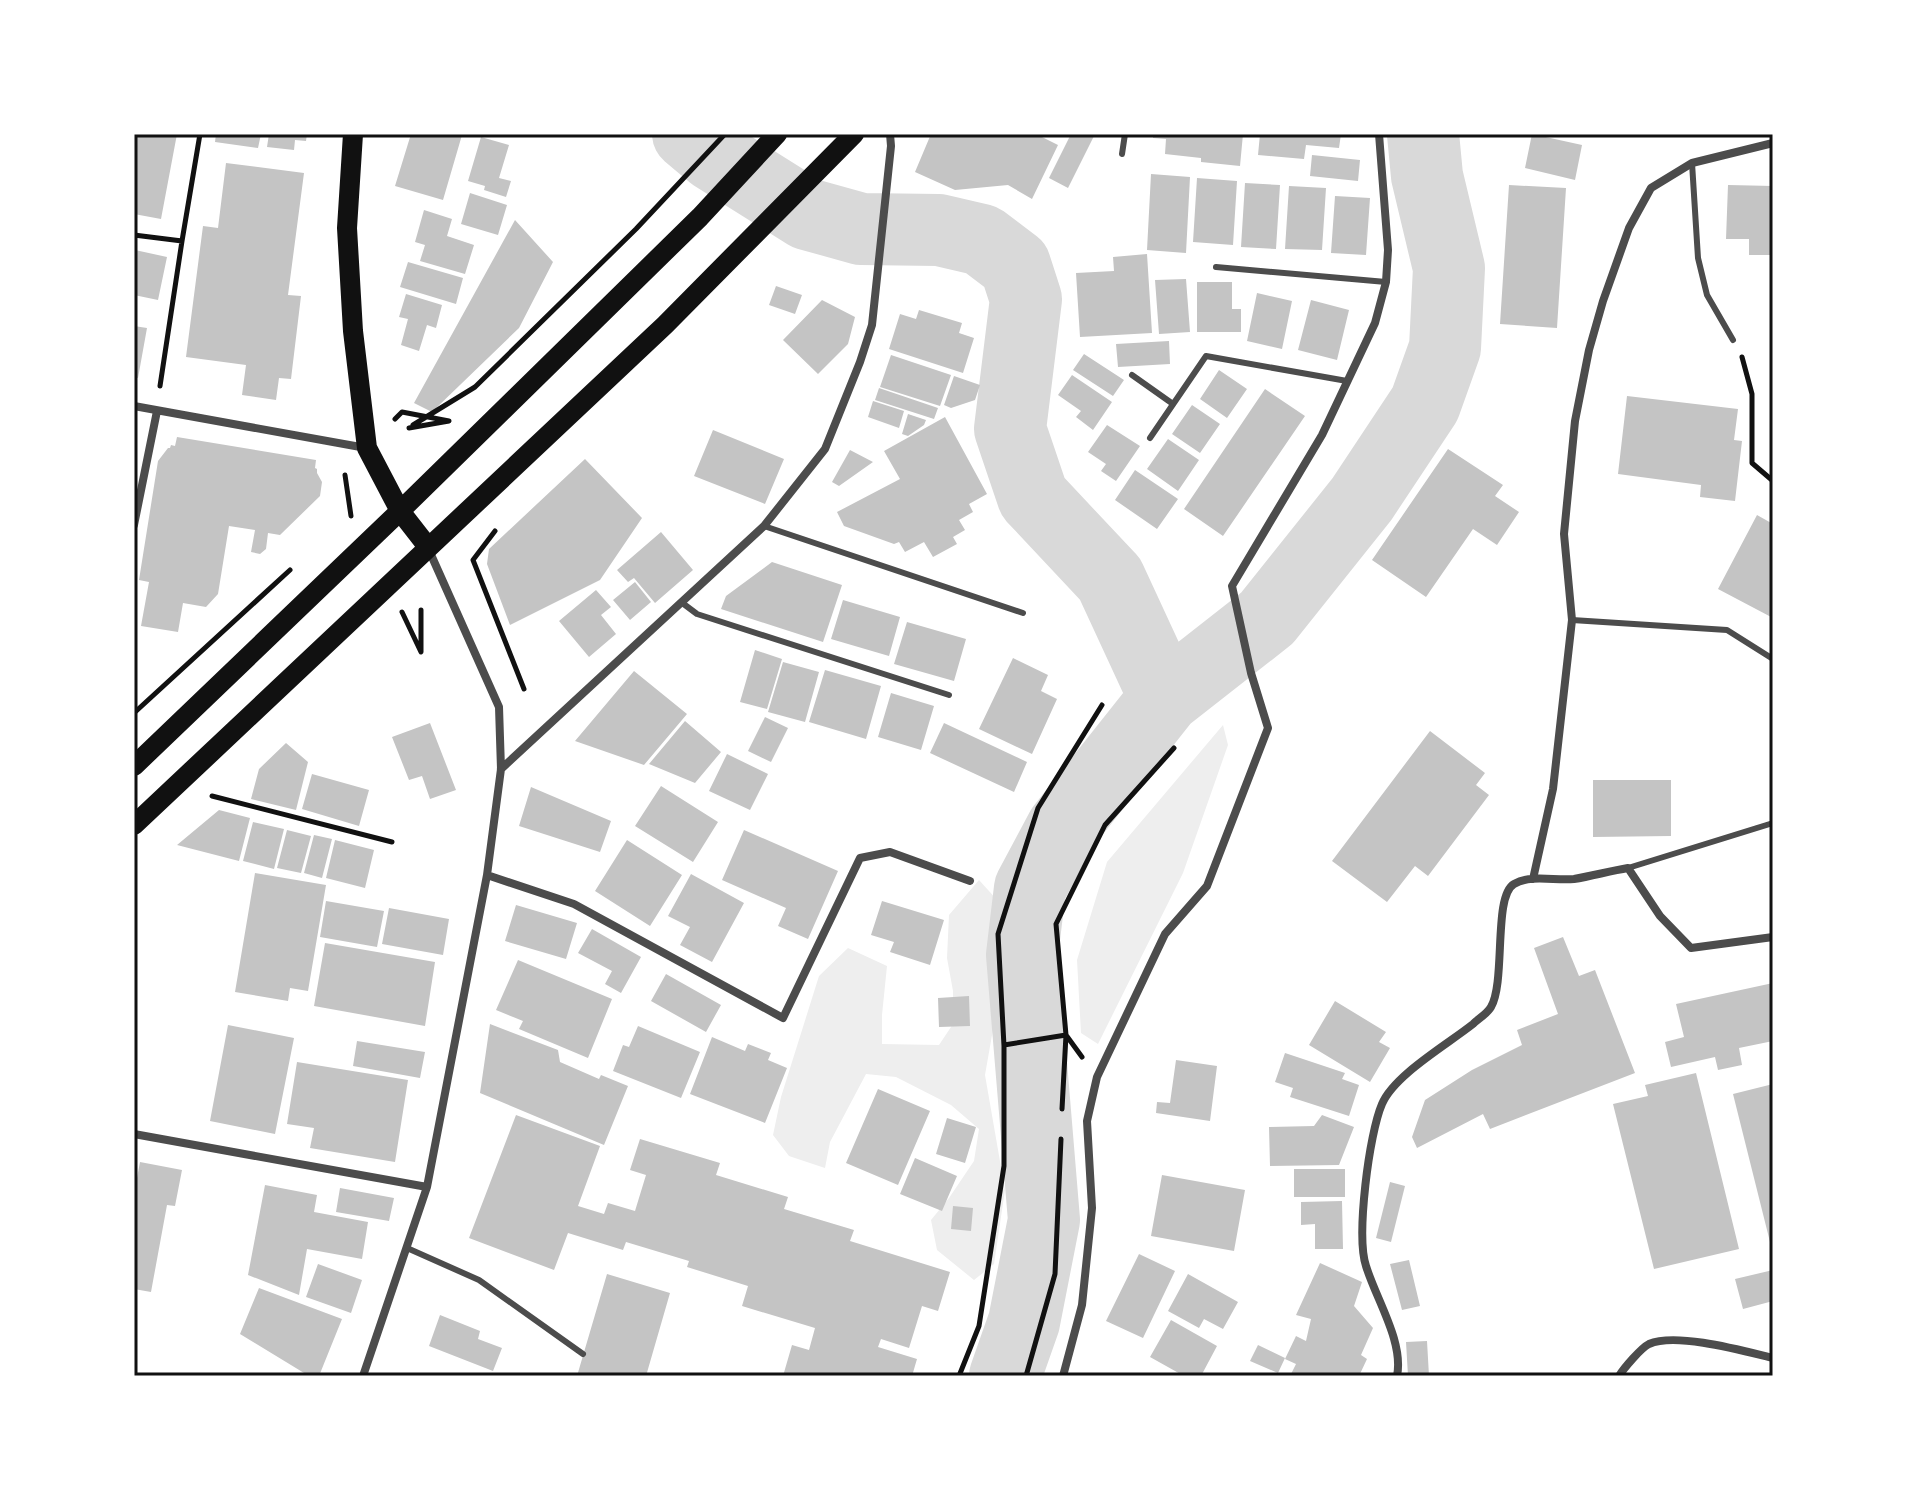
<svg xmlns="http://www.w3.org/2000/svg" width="1907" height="1510" viewBox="0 0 1907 1510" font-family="Karla,sans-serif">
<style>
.green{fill:#eee}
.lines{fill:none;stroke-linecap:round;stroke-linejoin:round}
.river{stroke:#d9d9d9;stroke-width:72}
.building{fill:#c4c4c4}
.path{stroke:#111;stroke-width:5}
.service{stroke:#4c4c4c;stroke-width:6}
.minor{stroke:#4c4c4c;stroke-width:8}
.primary{stroke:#111;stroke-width:20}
.neatline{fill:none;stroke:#111;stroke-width:3}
</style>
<rect width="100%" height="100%" fill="#fff"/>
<path class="green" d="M1223 725 1228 745 1183 873 1098 1044 1081 1033 1077 960 1107 862Z
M979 880 1008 912 1004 967 985 1075 1005 1190 994 1264 974 1280 937 1250 931 1220 949 1198 974 1161 979 1129 951 1105 896 1077 866 1074 830 1142 825 1168 789 1156 773 1135 781 1097 819 976 848 948 887 966 882 1015V1044L939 1045 953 1024V991L947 958 949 915Z"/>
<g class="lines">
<path class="river" d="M688 134 713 155 807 214 861 229 939 230 982 240 1015 265 1026 299 1010 429 1033 497 1110 579 1165 698
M1005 1376 1024 1322 1044 1220 1022 955 1030 888 1062 828 1165 698 1267 618 1362 499 1425 404 1445 348 1449 268 1427 176 1423 134"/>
</g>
<path class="building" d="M134 134H177L161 219 134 214Z
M216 134H261L258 148 215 142Z
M269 134H307L306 141 295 140 294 150 267 147Z
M411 134 462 135 443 200 395 186Z
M931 134H1036L1058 145 1032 199 1008 185 955 190 915 172Z
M1071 134H1095L1068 188 1049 178Z
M1153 134H1243L1240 166 1201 162V158L1165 154 1166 139 1153 138Z
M1260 134H1341L1339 148 1306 145 1304 159 1258 155Z
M1532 134 1582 145 1575 180 1525 168Z
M481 137 509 145 499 178 511 181 506 197 484 190 485 186 468 181Z
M1312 155 1360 160 1358 181 1310 176Z
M226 163 304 173 288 295 301 296 291 379 279 378 276 400 242 395 246 365 186 357 203 226 218 228Z
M1151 174 1190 177 1186 253 1147 250Z
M1197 178 1237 181 1233 245 1193 242Z
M1245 183 1280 185 1276 249 1241 247Z
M1509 185 1566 188 1557 328 1500 324Z
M1728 185 1773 186V255H1749V239H1726Z
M1289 186 1326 188 1322 250 1285 249Z
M470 193 507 205 498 235 461 224Z
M1335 196 1370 198 1366 255 1331 253Z
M424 210 452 219 447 236 474 245 465 274 420 261 425 245 415 242Z
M515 220 553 262 519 328 432 412 414 403Z
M135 250 167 257 158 300 134 295Z
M1147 254 1152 333 1080 337 1076 273 1114 271 1113 257Z
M408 262 463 278 456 304 400 287Z
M1186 279 1190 332 1159 334 1155 280Z
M1197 282H1232V309H1241V332H1197Z
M776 286 802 295 795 314 769 305Z
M1257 293 1292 301 1282 349 1247 341Z
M406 294 442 305 436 328 427 325 419 351 401 345 408 319 399 317Z
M822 300 855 317 848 344 818 374 783 340Z
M1311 300 1349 310 1337 360 1298 350Z
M919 310 962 323 959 333 974 338 963 373 889 349 900 314 916 319Z
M134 326 147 328 138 378 134 377Z
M1169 341 1170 364 1118 367 1116 344Z
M1084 354 1124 380 1113 396 1073 370Z
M891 355 951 375 940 406 880 387Z
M1219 370 1247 389 1227 418 1200 399Z
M1072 375 1112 402 1093 430 1076 417 1081 411 1058 395Z
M954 376 980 385 975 400 951 408 944 405Z
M879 388 938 408 934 419 875 400Z
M1265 389 1305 416 1223 536 1184 509Z
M1627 396 1738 409 1734 440 1742 441 1735 501 1700 497 1701 485 1618 474Z
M873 401 904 411 899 428 868 417Z
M1192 405 1220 424 1200 453 1172 434Z
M908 414 926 420 924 425 908 436 902 434Z
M945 417 987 494 969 504 973 512 959 520 965 530 953 537 957 544 933 557 924 542 905 552 899 542 894 544 844 526 837 512 900 479 884 451Z
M1107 425 1140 446 1116 481 1101 471 1106 464 1088 452Z
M713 430 784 459 765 504 694 476Z
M177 437 316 460 315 468 317 469V473L322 482 320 496 280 535 268 533 266 549 260 554 251 552 255 530 229 526 218 594 206 607 183 603 178 632 141 626 149 582 139 580 158 461 168 448H170L171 445 175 446Z
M1168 439 1199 460 1178 491 1147 469Z
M1448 449 1503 485 1495 496 1519 512 1497 545 1473 529 1426 597 1372 560Z
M850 450 873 462 839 486 832 482Z
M585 459 642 518 600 580 510 625 487 564 489 549Z
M1135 470 1178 499 1157 529 1115 500Z
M1757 515 1773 524V618L1718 589Z
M661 532 693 570 655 603 634 578 628 582 617 570Z
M772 562 842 585 823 642 721 609 726 596Z
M635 582 651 602 630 620 613 600Z
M596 590 611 607 601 615 616 634 589 657 559 621Z
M843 600 900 617 889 656 831 639Z
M907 622 966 639 954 681 894 664Z
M755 650 782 659 767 709 740 702Z
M1013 658 1048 675 1041 691 1057 699 1032 754 979 729Z
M783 662 819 672 805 722 768 712Z
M825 670 881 686 866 739 809 722Z
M634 671 687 714 644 765 575 741Z
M891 693 934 706 921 750 878 737Z
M765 717 788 728 771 762 748 751Z
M685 721 721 752 695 783 649 764Z
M430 723 456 790 430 799 422 776 409 780 392 737Z
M944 723 1027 762 1014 792 930 753Z
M1430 731 1485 773 1476 785 1489 795 1428 876 1415 866 1387 902 1332 861Z
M286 743 308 762 296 810 251 799 259 769Z
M727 754 768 774 750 810 709 791Z
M312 774 369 790 359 826 302 809Z
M1593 780H1671V836L1593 837Z
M661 786 718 822 693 862 635 826Z
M531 787 611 821 600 852 519 826Z
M219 810 250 818 239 861 177 845Z
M253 822 284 829 274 869 243 861Z
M287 830 311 836 301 873 277 868Z
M744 830 838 871 808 939 778 926 786 908 722 880Z
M314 835 332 839 322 878 304 873Z
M335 840 374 850 365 888 326 878Z
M627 840 682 875 650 926 595 891Z
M255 873 326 885 308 991 290 988 288 1001 235 992Z
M691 874 744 903 712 962 680 945 690 927 668 916Z
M326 901 384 911 377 947 320 937Z
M882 901 944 920 930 965 890 952 894 942 871 935Z
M516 905 577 923 566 959 505 941Z
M389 908 449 919 443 955 382 944Z
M592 929 641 957 621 993 605 984 612 971 578 953Z
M1563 937 1579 976 1595 970 1635 1073 1490 1129 1483 1114 1417 1148 1412 1137 1425 1100 1472 1070 1522 1045 1517 1030 1558 1014 1534 948Z
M325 943 435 962 425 1026 314 1006Z
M518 960 612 999 588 1058 519 1029 523 1021 496 1010Z
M666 974 721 1005 706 1032 651 1001Z
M1773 983V1041L1739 1048 1742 1065 1718 1070 1715 1057 1671 1067 1665 1042 1684 1037 1676 1004Z
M969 996 970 1026 939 1027 938 998Z
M1335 1001 1386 1032 1379 1042 1390 1048 1370 1082 1309 1045Z
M490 1024 558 1050 560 1062 599 1079 601 1075 628 1086 604 1145 480 1093Z
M228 1025 294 1038 275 1134 210 1121Z
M638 1026 700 1052 681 1098 613 1071 623 1045 629 1047Z
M712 1037 745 1051 748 1044 771 1053 768 1060 787 1068 765 1123 690 1094Z
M357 1041 425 1052 420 1078 353 1066Z
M1285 1053 1345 1073 1342 1079 1359 1085 1349 1116 1290 1097 1293 1088 1275 1082Z
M1176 1060 1217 1066 1210 1121 1156 1113 1157 1102 1170 1103Z
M297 1062 408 1080 395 1162 310 1148 314 1128 287 1124Z
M1696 1073 1739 1249 1654 1269 1613 1104 1648 1096 1645 1085Z
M1773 1084V1250H1772L1733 1094Z
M878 1089 930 1111 898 1185 846 1163Z
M516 1115 600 1146 578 1206 604 1214 608 1203 635 1211 646 1175 630 1170 640 1139 720 1163 716 1175 788 1197 784 1209 854 1230 850 1241 950 1272 938 1311 922 1306 909 1348 881 1339 878 1347 917 1359 912 1376H783L792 1345 809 1350 815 1328 742 1306 748 1286 687 1267 689 1261 626 1242 623 1250 568 1233 554 1270 469 1238Z
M1322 1115 1354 1127 1339 1165 1270 1166 1269 1127 1314 1126Z
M947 1118 976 1127 965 1163 936 1154Z
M915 1158 957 1176 942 1211 900 1194Z
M140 1162 182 1170 175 1206 167 1205 151 1292 134 1289V1194Z
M1294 1169H1345V1197H1294Z
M1162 1175 1245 1190 1234 1251 1151 1236Z
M1390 1182 1405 1186 1391 1242 1376 1238Z
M265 1185 317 1195 314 1212 368 1222 362 1259 307 1249 299 1295 248 1275Z
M340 1188 394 1198 389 1221 336 1212Z
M1342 1201 1343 1249H1315V1224L1301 1225V1202Z
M953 1206 973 1208 971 1231 951 1229Z
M1139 1254 1175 1271 1143 1338 1106 1321Z
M1409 1260 1420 1306 1402 1310 1390 1264Z
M1320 1263 1362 1282 1354 1306 1373 1328 1361 1355 1367 1359 1359 1376H1290L1296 1364 1285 1359 1296 1336 1306 1341 1311 1319 1296 1315Z
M318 1264 362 1280 351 1313 306 1297Z
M1773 1270V1301L1743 1309 1735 1279Z
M607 1274 670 1293 646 1376H577Z
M1188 1274 1238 1302 1223 1329 1204 1319 1199 1328 1168 1311Z
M259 1288 342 1319 319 1376H309L240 1334Z
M440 1315 480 1331 478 1339 502 1348 493 1371 429 1346Z
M1171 1320 1217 1346 1201 1376H1184L1150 1357Z
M1427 1341 1429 1376H1408L1406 1342Z
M1258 1345 1285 1358 1278 1373 1250 1361Z"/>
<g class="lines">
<path class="path" d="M134 235 182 241
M1742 357 1752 394V463L1773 481
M160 386 182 241 200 134
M395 419 402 412 449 421 409 428
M413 425 475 387 636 229 725 134
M345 475 351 516
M495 531 473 560 524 689
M402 612 421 652V610
M134 713 290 570
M212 796 392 842
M1004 1045 1066 1035 1082 1057
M1062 1109 1066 1035 1056 924 1105 825 1174 748
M959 1376 979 1326 1004 1166V1046L998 934 1038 808 1102 705
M1026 1376 1055 1274 1061 1139"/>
<path class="service" d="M1122 154 1125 134
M1692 163 1698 258 1707 295 1733 340
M1216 267 1386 282
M1132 375 1173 404
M1150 438 1206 356 1347 381
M764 526 1023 613
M681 602 697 614 949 695
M1572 620 1727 630 1773 659
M1628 868 1773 823
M407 1248 479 1280 583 1354"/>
<path class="minor" d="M134 406 366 448
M134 525 157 411
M501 769 764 526 825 449 860 362 872 325 891 146 890 134
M487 875 574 904 783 1018 860 858 890 852 970 881
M1533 879 1553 789 1572 620 1564 534 1575 421 1589 350 1603 301 1629 228 1651 188 1692 163 1773 143
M134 1134 427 1187
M363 1376 427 1187 487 875 501 769 499 707 428 548
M1063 1376 1082 1305 1092 1208 1087 1121 1097 1077 1165 934 1207 886 1268 728 1251 673 1232 586 1322 435 1375 323 1386 282 1388 250 1379 134
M1397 1376C1404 1342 1376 1299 1366 1266 1356 1236 1369 1134 1382 1104 1394 1075 1448 1044 1473 1024 1478 1019 1487 1014 1491 1007 1506 981 1493 896 1514 884 1531 874 1555 881 1574 879 1592 876 1610 871 1628 868L1660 916 1691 948 1773 937
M1619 1376C1624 1368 1641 1348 1649 1344 1676 1332 1744 1351 1773 1358"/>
<path class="primary" d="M353 134 347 228 353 331 367 448 400 511 428 547
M134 766 400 511 700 217 777 134
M134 825 665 325 854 134"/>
</g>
<rect width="1907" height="1510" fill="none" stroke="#ffffff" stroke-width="272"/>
<rect x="136" y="136" width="1635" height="1238" class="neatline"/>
</svg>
